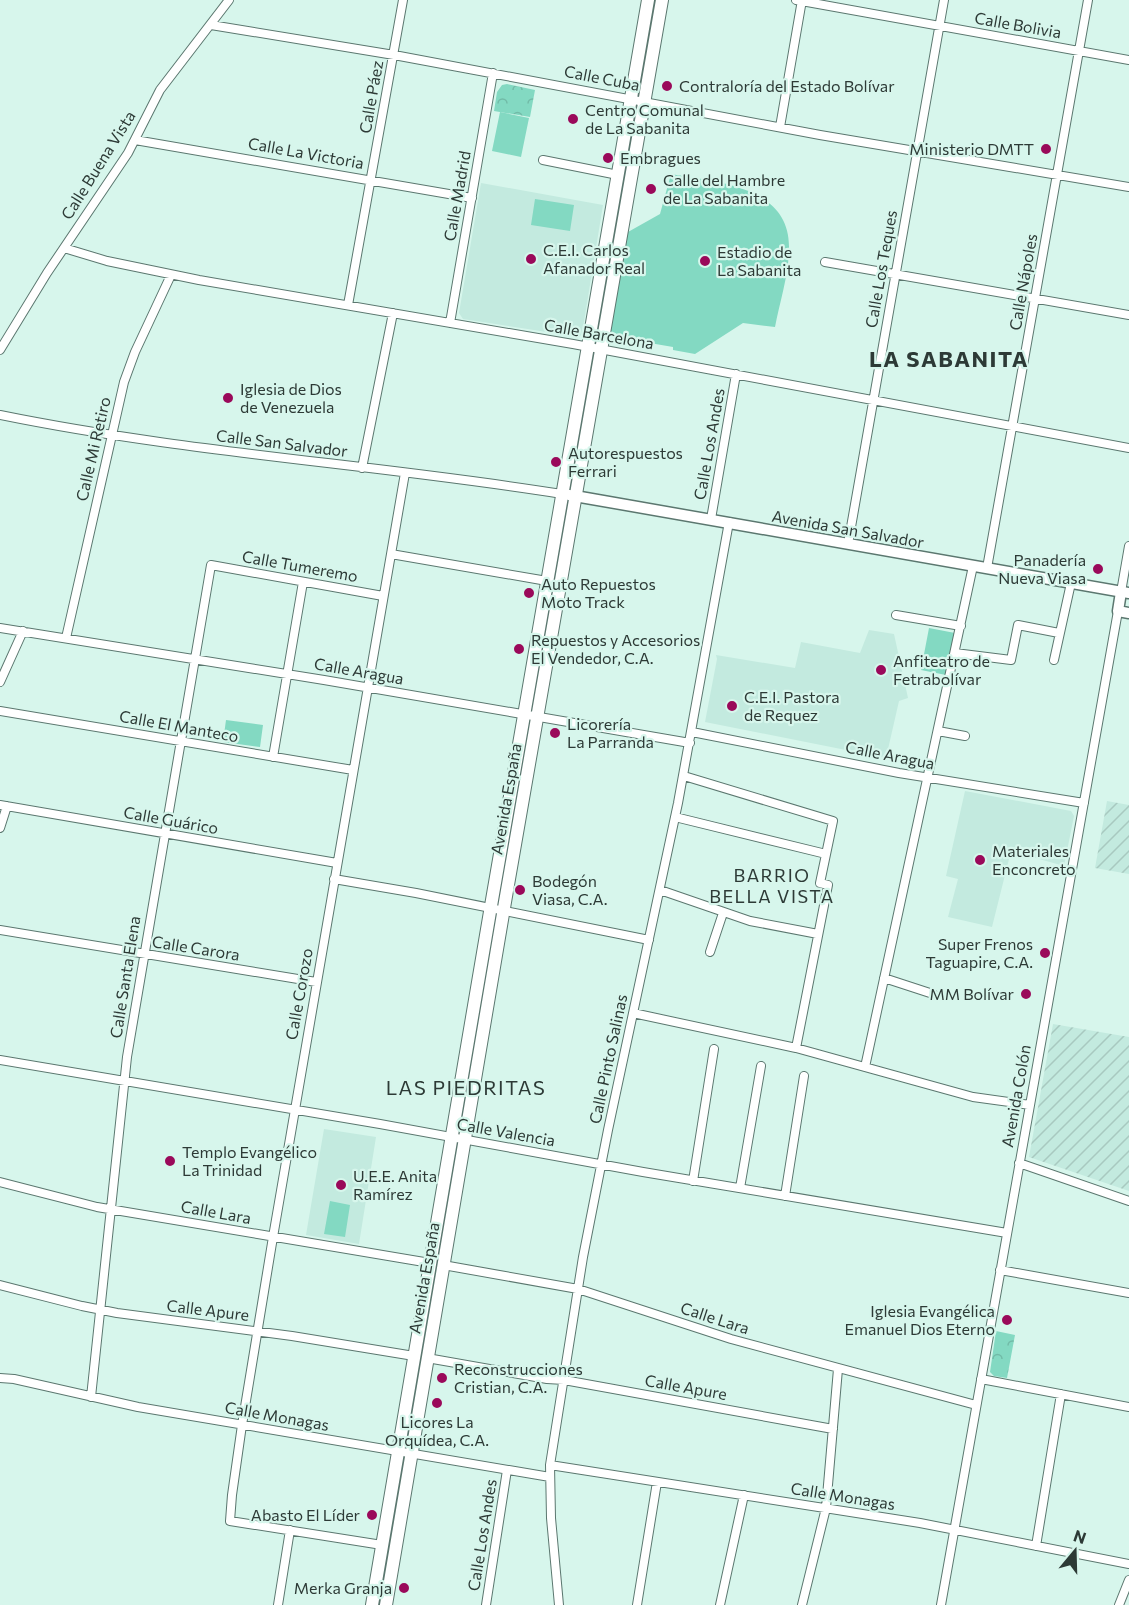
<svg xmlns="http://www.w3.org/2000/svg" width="1129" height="1605" viewBox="0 0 1129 1605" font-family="Commissioner,sans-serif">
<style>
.built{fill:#c3eadf}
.industrial{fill:url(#industrial-furrows)}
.grass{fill:#83d9c2}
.park{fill:url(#park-crowns)}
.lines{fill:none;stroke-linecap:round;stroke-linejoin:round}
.minor-casing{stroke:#5b776f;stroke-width:10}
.tertiary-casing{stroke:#5b776f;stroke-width:13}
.secondary-casing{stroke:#5b776f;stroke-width:14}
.minor{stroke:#fff;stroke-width:8}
.tertiary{stroke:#fff;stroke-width:10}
.secondary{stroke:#fff;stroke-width:12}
.poi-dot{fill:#9a095a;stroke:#d7f6ec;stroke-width:2}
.labels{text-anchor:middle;stroke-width:4.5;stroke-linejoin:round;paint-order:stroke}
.street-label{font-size:16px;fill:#2d3a36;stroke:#d7f6ec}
.poi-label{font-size:16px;fill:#2d3a36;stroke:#d7f6ec;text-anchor:start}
.neighbourhood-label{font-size:18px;letter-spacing:1.5px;fill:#2d3a36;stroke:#d7f6ec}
.quarter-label{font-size:20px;letter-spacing:1.5px;fill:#2d3a36;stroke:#d7f6ec}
.district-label{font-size:22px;font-weight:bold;letter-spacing:1.5px;fill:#2d3a36;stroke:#d7f6ec}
</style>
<defs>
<pattern id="industrial-furrows" width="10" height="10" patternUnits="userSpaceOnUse" patternTransform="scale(1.5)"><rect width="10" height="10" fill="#c3eadf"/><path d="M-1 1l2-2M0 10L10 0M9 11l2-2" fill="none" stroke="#a8c9c0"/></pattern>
<pattern id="park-crowns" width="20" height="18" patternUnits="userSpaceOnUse" patternTransform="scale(1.5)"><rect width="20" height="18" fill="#83d9c2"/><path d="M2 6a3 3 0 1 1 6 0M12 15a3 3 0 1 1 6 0" fill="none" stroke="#71bba7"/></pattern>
</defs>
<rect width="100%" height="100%" fill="#d7f6ec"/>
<path class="built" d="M481 183 603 205 582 334 579 337 463 319 459 313Z
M869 630 894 634 908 698 899 701 886 758 705 722 717 659 716 655 795 668 801 642 860 653Z
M965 791 1071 811 1074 816 1064 866 1011 851 992 927 948 917 958 879 946 876Z
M324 1129 376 1137 359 1244 306 1235Z"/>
<path class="industrial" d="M1107 801 1129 805V874L1095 868Z
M1053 1024 1129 1037V1191L1029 1157Z"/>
<path class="grass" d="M635 108H638L596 339 595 338Z
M500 112 529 118 521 157 492 151Z
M671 174C717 182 790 186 789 248 789 274 780 301 775 327L743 323 695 354 673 350V347L609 336 628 232 660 214Z
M535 199 574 205 570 231 531 225Z
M929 628 955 633 946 675 921 670Z
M226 720 263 725 260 747 223 742Z
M330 1201 350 1205 345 1237 324 1234Z"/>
<path class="park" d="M507 84 535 90 530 117 494 111 497 92 502 85Z
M996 1331 1015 1335 1007 1378 994 1376 990 1372Z"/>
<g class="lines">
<g class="minor-casing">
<path id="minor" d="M796 0 1129 60
M211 25 394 55 820 135 1129 187
M780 127 802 0
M135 140 472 198
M543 160 618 175
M64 248 107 261 199 280 573 344 1129 448
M825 262 1129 315
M348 305 403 0
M450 323 493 73
M0 350 47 273 128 153 160 90 229 0
M0 415C186 453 375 464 562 494
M362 468 393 313
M711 519 736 374
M848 544 944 0
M391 554 547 581
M987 568 1088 0
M1121 592 1129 546
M896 615 961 626
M0 628 324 680 690 743
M66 638 124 382 135 352 171 275
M955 653 1011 660 1018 625 1059 633
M1054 660 1071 583
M0 682 23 631
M0 711 353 770
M938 731 965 736
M692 732 899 773 1084 803
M273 757 303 582
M684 776 833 821 820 883 828 885 796 1048
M0 805 337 863
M675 817 826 854
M0 828 7 806
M334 879 416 893 649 940
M660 890 750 921 818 934
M0 930 316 982
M710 952 723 913
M884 978 933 994
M633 1013 796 1048 973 1097 1030 1105
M0 1060 380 1124 643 1172 1007 1233
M865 1067 973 566
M1019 1163 1129 1201
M693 1181 714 1049
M0 1182 97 1207 430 1263
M740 1188 761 1066
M785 1196 804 1076
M443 1265 578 1289 731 1339 976 1405
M1000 1270 1129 1293
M0 1285 82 1306 117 1313 292 1336 414 1356
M427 1358 547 1379 564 1380 833 1429
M0 1378 14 1379 138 1407 550 1477
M981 1379 1129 1407
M91 1397 127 1057 211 565 383 596
M550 1465 920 1523 1129 1564
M382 1545 230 1521 232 1495 242 1425 273 1237 405 473
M1036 1546 1061 1394
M278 1605 290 1530
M486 1605 507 1470
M559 1605 551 1518 550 1465 583 1257 608 1130 678 803 729 522
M637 1605 657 1482
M720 1605 744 1495
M802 1605 826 1508 838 1369
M941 1605 1118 611
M1119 1605 1129 1580"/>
</g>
<g class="tertiary-casing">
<path id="tertiary" d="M569 495 1129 593
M1121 592 1118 611 1129 613"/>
</g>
<g class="secondary-casing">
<path id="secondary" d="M372 1605 492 900 648 0
M386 1605 505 902 662 0"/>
</g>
<use href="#minor" class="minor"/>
<use href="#tertiary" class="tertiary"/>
<use href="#secondary" class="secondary"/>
</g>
<g class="poi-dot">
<circle cx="667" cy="86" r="6"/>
<circle cx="573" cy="119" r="6"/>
<circle cx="1046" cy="149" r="6"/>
<circle cx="608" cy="158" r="6"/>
<circle cx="651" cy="189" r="6"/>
<circle cx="531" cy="259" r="6"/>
<circle cx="705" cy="261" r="6"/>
<circle cx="228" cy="398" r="6"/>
<circle cx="556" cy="462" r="6"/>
<circle cx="1098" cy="569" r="6"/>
<circle cx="529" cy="593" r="6"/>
<circle cx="519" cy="649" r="6"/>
<circle cx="881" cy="670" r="6"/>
<circle cx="732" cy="706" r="6"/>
<circle cx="555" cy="733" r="6"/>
<circle cx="980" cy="860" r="6"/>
<circle cx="520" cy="890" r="6"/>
<circle cx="1045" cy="953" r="6"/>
<circle cx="1026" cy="994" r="6"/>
<circle cx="170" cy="1161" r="6"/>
<circle cx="341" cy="1185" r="6"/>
<circle cx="1007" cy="1320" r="6"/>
<circle cx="442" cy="1378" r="6"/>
<circle cx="437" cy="1403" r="6"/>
<circle cx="372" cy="1515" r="6"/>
<circle cx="404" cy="1588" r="6"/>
</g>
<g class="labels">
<g class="street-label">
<text transform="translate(1018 25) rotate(10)" y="6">Calle Bolivia</text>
<text transform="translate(602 78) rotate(11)" y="6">Calle Cuba</text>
<text transform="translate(371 97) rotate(-80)" y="6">Calle Páez</text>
<text transform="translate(306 153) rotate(10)" y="6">Calle La Victoria</text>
<text transform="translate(98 165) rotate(-58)" y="6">Calle Buena Vista</text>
<text transform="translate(457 196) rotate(-80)" y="6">Calle Madrid</text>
<text transform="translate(881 269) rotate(-80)" y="6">Calle Los Teques</text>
<text transform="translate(1023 282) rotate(-80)" y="6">Calle Nápoles</text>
<text transform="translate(599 334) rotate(10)" y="6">Calle Barcelona</text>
<text transform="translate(282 443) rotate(7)" y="6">Calle San Salvador</text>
<text transform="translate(709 444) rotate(-80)" y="6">Calle Los Andes</text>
<text transform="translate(93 449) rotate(-77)" y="6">Calle Mi Retiro</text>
<text transform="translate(848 529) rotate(10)" y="6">Avenida San Salvador</text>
<text transform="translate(300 566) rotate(10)" y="6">Calle Tumeremo</text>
<text transform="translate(359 671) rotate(10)" y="6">Calle Aragua</text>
<text transform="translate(179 726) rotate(10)" y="6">Calle El Manteco</text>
<text transform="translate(890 755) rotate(11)" y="6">Calle Aragua</text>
<text transform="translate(506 799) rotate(-80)" y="6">Avenida España</text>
<text transform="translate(171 820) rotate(10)" y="6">Calle Guárico</text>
<text transform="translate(196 948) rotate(9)" y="6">Calle Carora</text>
<text transform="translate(125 977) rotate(-81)" y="6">Calle Santa Elena</text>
<text transform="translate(299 994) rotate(-80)" y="6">Calle Corozo</text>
<text transform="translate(608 1059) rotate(-78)" y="6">Calle Pinto Salinas</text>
<text transform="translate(1016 1096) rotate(-80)" y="6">Avenida Colón</text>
<text transform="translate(506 1132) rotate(10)" y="6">Calle Valencia</text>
<text transform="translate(216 1212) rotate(10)" y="6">Calle Lara</text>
<text transform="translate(424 1278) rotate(-80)" y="6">Avenida España</text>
<text transform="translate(208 1310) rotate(7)" y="6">Calle Apure</text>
<text transform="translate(715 1318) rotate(18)" y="6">Calle Lara</text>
<text transform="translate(686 1387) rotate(10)" y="6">Calle Apure</text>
<text transform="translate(277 1416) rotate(10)" y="6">Calle Monagas</text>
<text transform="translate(843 1496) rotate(9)" y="6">Calle Monagas</text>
<text transform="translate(482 1535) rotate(-81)" y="6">Calle Los Andes</text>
</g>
<g class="poi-label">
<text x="679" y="92">Contraloría del Estado Bolívar</text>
<text x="585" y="116">Centro Comunal<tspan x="585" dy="18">de La Sabanita</tspan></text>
<text x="1034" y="155" text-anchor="end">Ministerio DMTT</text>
<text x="620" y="164">Embragues</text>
<text x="663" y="186">Calle del Hambre<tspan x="663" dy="18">de La Sabanita</tspan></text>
<text x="543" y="256">C.E.I. Carlos<tspan x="543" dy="18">Afanador Real</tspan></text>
<text x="717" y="258">Estadio de<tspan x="717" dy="18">La Sabanita</tspan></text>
<text x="240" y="395">Iglesia de Dios<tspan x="240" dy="18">de Venezuela</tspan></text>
<text x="568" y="459">Autorespuestos<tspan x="568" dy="18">Ferrari</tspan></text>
<text x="1086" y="566" text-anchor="end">Panadería<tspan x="1086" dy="18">Nueva Viasa</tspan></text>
<text x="541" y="590">Auto Repuestos<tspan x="541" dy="18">Moto Track</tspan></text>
<text x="531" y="646">Repuestos y Accesorios<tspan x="531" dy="18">El Vendedor, C.A.</tspan></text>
<text x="893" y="667">Anfiteatro de<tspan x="893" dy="18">Fetrabolívar</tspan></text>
<text x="744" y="703">C.E.I. Pastora<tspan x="744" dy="18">de Requez</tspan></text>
<text x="567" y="730">Licorería<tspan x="567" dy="18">La Parranda</tspan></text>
<text x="992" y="857">Materiales<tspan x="992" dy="18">Enconcreto</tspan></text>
<text x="532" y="887">Bodegón<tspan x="532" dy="18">Viasa, C.A.</tspan></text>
<text x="1033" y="950" text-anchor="end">Super Frenos<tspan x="1033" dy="18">Taguapire, C.A.</tspan></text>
<text x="1014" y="1000" text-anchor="end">MM Bolívar</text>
<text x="182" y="1158">Templo Evangélico<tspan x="182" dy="18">La Trinidad</tspan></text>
<text x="353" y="1182">U.E.E. Anita<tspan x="353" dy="18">Ramírez</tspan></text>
<text x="995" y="1317" text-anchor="end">Iglesia Evangélica<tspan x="995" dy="18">Emanuel Dios Eterno</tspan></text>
<text x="454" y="1375">Reconstrucciones<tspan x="454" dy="18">Cristian, C.A.</tspan></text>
<text x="437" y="1428" text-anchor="middle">Licores La<tspan x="437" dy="18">Orquídea, C.A.</tspan></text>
<text x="360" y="1521" text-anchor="end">Abasto El Líder</text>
<text x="392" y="1594" text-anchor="end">Merka Granja</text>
</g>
<g class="neighbourhood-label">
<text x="772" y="882">BARRIO<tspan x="772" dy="21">BELLA VISTA</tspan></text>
</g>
<g class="quarter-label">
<text x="466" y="1095">LAS PIEDRITAS</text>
</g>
<g class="district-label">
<text x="949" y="367">LA SABANITA</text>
</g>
</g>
<g transform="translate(1075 1551) rotate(19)" stroke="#d7f6ec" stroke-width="4.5" paint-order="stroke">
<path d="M0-4.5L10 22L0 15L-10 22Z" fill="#2d3a36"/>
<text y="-9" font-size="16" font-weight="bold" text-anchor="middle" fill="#2d3a36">N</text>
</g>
</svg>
